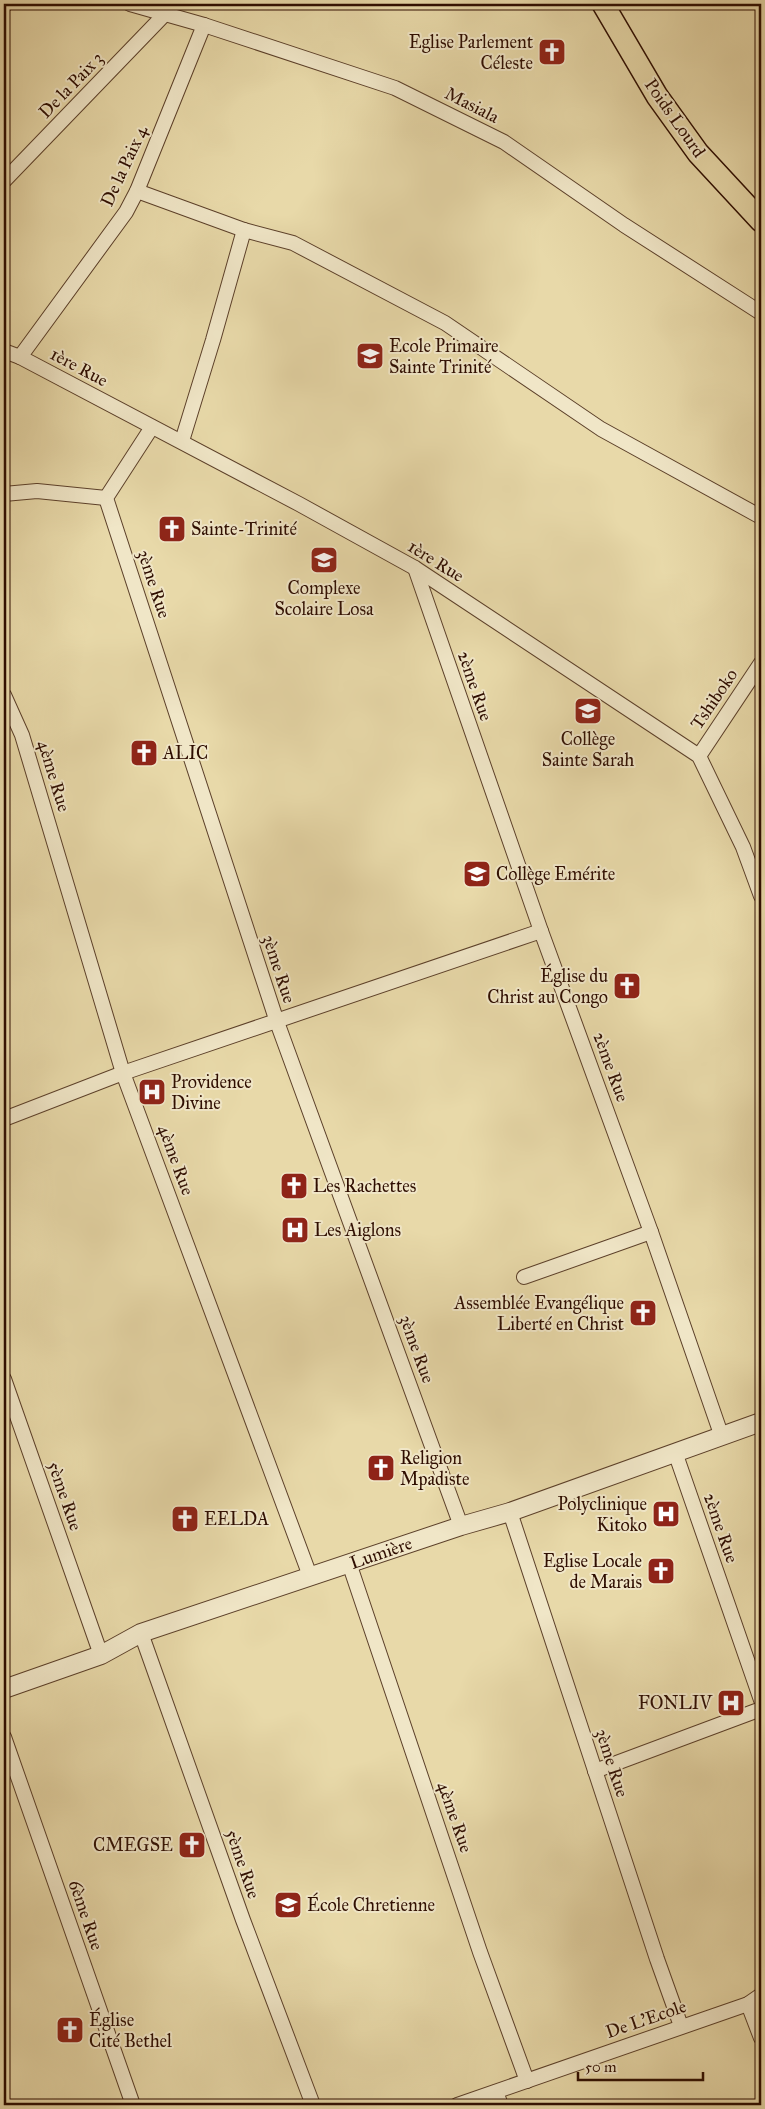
<svg xmlns="http://www.w3.org/2000/svg" width="765" height="2109" font-family="'IM FELL Great Primer',serif">
<rect width="100%" height="100%" fill="#e8d9a9"/>
<filter id="stains"><feTurbulence type="fractalNoise" baseFrequency=".004" numOctaves="4"/><feColorMatrix values="0 0 0 0 .2 0 0 0 0 .09 0 0 0 0 .02 0 0 0 .5 -.17"/></filter>
<radialGradient id="worn" r=".72"><stop offset=".6" stop-color="#630" stop-opacity="0"/><stop offset="1" stop-color="#630" stop-opacity=".3"/></radialGradient>
<g fill="none" stroke-linecap="round" stroke-linejoin="round">
<defs>
<g id="minor">
<polyline points="130,4 204,25 395,88 504,142 624,225 761,313"/>
<polyline points="4,5 6,4"/>
<polyline points="4,181 165,14"/>
<polyline points="137,191 244,230 293,243 445,323 601,429 761,517"/>
<polyline points="4,351 20,357 299,504 415,568 699,756 743,847 761,896"/>
<polyline points="20,357 126,212 137,191 204,25"/>
<polyline points="152,427 106,498 277,1022 461,1526"/>
<polyline points="182,441 213,340 244,230"/>
<polyline points="4,494 37,491 106,498"/>
<polyline points="415,568 541,931 651,1232 722,1437"/>
<polyline points="4,695 22,735 123,1073 310,1576"/>
<polyline points="699,756 761,663"/>
<polyline points="4,1119 123,1073 541,931"/>
<polyline points="524,1277 651,1232"/>
<polyline points="4,1379 101,1655"/>
<polyline points="675,1452 761,1700"/>
<polyline points="510,1512 657,1959 681,2026"/>
<polyline points="349,1563 480,1952 527,2081"/>
<polyline points="141,1633 243,1920 313,2105"/>
<polyline points="4,1737 133,2105"/>
<polyline points="595,1771 761,1709"/>
<polyline points="748,2004 761,2038"/>
<polyline points="496,2092 501,2105"/>
<polyline points="457,2105 748,2004 761,1995"/>
</g>
<polyline id="tertiary" points="4,1689 101,1655 141,1633 461,1526 510,1512 761,1422"/>
<polyline id="primary" points="603,4 657,96 698,153 761,221"/>
</defs>
<!-- minor casing -->
<use href="#minor" stroke="#5c402a" stroke-width="16"/>
<!-- tertiary casing -->
<use href="#tertiary" stroke="#5c402a" stroke-width="20"/>
<!-- primary casing -->
<use href="#primary" stroke="#2e0d00" stroke-width="24"/>
<!-- minor -->
<use href="#minor" stroke="#f0e6c7" stroke-width="14"/>
<!-- tertiary -->
<use href="#tertiary" stroke="#f0e6c7" stroke-width="18"/>
<!-- primary -->
<use href="#primary" stroke="#e8d9a9" stroke-width="21"/>
</g>
<!-- icons -->
<defs>
<symbol id="church-square" viewBox="-11 -11 22 22"><rect x="-9" y="-9" width="18" height="18" rx="4" fill="#8f2418" stroke="#f0e6c7"/><path d="M-1.2-6h2.4v3.5h3.3v2.4h-3.3V6h-2.4V-.1h-3.3v-2.4h3.3Z" fill="#fff"/></symbol>
<symbol id="school-square" viewBox="-11 -11 22 22"><rect x="-9" y="-9" width="18" height="18" rx="4" fill="#8f2418" stroke="#f0e6c7"/><path d="M0-5L7-2L0 1L-7-2ZM-4 1L0 2.5L4 1V4Q0 6-4 4Z" fill="#fff"/></symbol>
<symbol id="hospital-square" viewBox="-11 -11 22 22"><rect x="-9" y="-9" width="18" height="18" rx="4" fill="#8f2418" stroke="#f0e6c7"/><path d="M-5-5h3v3.5h4V-5h3V5h-3V1.5h-4V5h-3Z" fill="#fff"/></symbol>
</defs>
<g fill-rule="evenodd">
<use href="#church-square" x="536" y="36" width="32" height="32"/>
<use href="#school-square" x="354" y="340" width="32" height="32"/>
<use href="#church-square" x="156" y="513" width="32" height="32"/>
<use href="#school-square" x="308" y="544" width="32" height="32"/>
<use href="#school-square" x="572" y="695" width="32" height="32"/>
<use href="#church-square" x="128" y="737" width="32" height="32"/>
<use href="#school-square" x="461" y="858" width="32" height="32"/>
<use href="#church-square" x="611" y="970" width="32" height="32"/>
<use href="#hospital-square" x="136" y="1076" width="32" height="32"/>
<use href="#church-square" x="278" y="1170" width="32" height="32"/>
<use href="#hospital-square" x="279" y="1214" width="32" height="32"/>
<use href="#church-square" x="627" y="1297" width="32" height="32"/>
<use href="#church-square" x="365" y="1452" width="32" height="32"/>
<use href="#hospital-square" x="650" y="1498" width="32" height="32"/>
<use href="#church-square" x="169" y="1503" width="32" height="32"/>
<use href="#church-square" x="645" y="1555" width="32" height="32"/>
<use href="#hospital-square" x="715" y="1687" width="32" height="32"/>
<use href="#church-square" x="176" y="1829" width="32" height="32"/>
<use href="#school-square" x="272" y="1889" width="32" height="32"/>
<use href="#church-square" x="54" y="2014" width="32" height="32"/>
</g>
<g text-anchor="middle" stroke-width="4" stroke-linejoin="round" paint-order="stroke">
<!-- poi labels -->
<g font-size="18" fill="#2e0d00" stroke="#f0e6c7" text-anchor="start">
<text x="533" y="48" text-anchor="end">Eglise Parlement<tspan x="533" dy="21">Céleste</tspan></text>
<text x="389" y="352">Ecole Primaire<tspan x="389" dy="21">Sainte Trinité</tspan></text>
<text x="191" y="535">Sainte-Trinité</text>
<text x="324" y="594" text-anchor="middle">Complexe<tspan x="324" dy="21">Scolaire Losa</tspan></text>
<text x="588" y="745" text-anchor="middle">Collège<tspan x="588" dy="21">Sainte Sarah</tspan></text>
<text x="163" y="759">ALIC</text>
<text x="496" y="880">Collège Emérite</text>
<text x="608" y="982" text-anchor="end">Église du<tspan x="608" dy="21">Christ au Congo</tspan></text>
<text x="171" y="1088">Providence<tspan x="171" dy="21">Divine</tspan></text>
<text x="313" y="1192">Les Rachettes</text>
<text x="314" y="1236">Les Aiglons</text>
<text x="624" y="1309" text-anchor="end">Assemblée Evangélique<tspan x="624" dy="21">Liberté en Christ</tspan></text>
<text x="400" y="1464">Religion<tspan x="400" dy="21">Mpadiste</tspan></text>
<text x="647" y="1510" text-anchor="end">Polyclinique<tspan x="647" dy="21">Kitoko</tspan></text>
<text x="204" y="1525">EELDA</text>
<text x="642" y="1567" text-anchor="end">Eglise Locale<tspan x="642" dy="21">de Marais</tspan></text>
<text x="712" y="1709" text-anchor="end">FONLIV</text>
<text x="173" y="1851" text-anchor="end">CMEGSE</text>
<text x="307" y="1911">École Chretienne</text>
<text x="89" y="2026">Église<tspan x="89" dy="21">Cité Bethel</tspan></text>
</g>
<!-- street labels -->
<g font-size="18" fill="#2e0d00" stroke="#f0e6c7">
<text transform="translate(71 85) rotate(-46)" y="6">De la Paix 3</text>
<text transform="translate(472 105) rotate(27)" y="6">Masiala</text>
<text transform="translate(675 118) rotate(55)" y="6">Poids Lourd</text>
<text transform="translate(124 166) rotate(-65)" y="6">De la Paix 4</text>
<text transform="translate(79 367) rotate(28)" y="6">1ère Rue</text>
<text transform="translate(436 561) rotate(32)" y="6">1ère Rue</text>
<text transform="translate(154 584) rotate(72)" y="6">3ème Rue</text>
<text transform="translate(475 686) rotate(71)" y="6">2ème Rue</text>
<text transform="translate(714 699) rotate(-56)" y="6">Tshiboko</text>
<text transform="translate(54 776) rotate(73)" y="6">4ème Rue</text>
<text transform="translate(279 969) rotate(72)" y="6">3ème Rue</text>
<text transform="translate(611 1067) rotate(70)" y="6">2ème Rue</text>
<text transform="translate(176 1160) rotate(70)" y="6">4ème Rue</text>
<text transform="translate(417 1349) rotate(70)" y="6">3ème Rue</text>
<text transform="translate(65 1496) rotate(71)" y="6">5ème Rue</text>
<text transform="translate(721 1528) rotate(71)" y="6">2ème Rue</text>
<text transform="translate(381 1553) rotate(-19)" y="6">Lumière</text>
<text transform="translate(612 1763) rotate(72)" y="6">3ème Rue</text>
<text transform="translate(455 1817) rotate(71)" y="6">4ème Rue</text>
<text transform="translate(243 1864) rotate(71)" y="6">5ème Rue</text>
<text transform="translate(86 1915) rotate(71)" y="6">6ème Rue</text>
<text transform="translate(646 2019) rotate(-19)" y="6">De L'Ecole</text>
</g>
</g>
<!-- margin -->
<rect width="765" height="2109" fill="none" stroke="#e8d9a9" stroke-width="20"/>
<rect x="5" y="5" width="755" height="2099" fill="none" stroke="#2e0d00" stroke-width="2.5"/>
<rect x="10" y="10" width="745" height="2089" fill="none" stroke="#2e0d00"/>
<!-- scale -->
<path d="M578 2072v8h125v-8" fill="none" stroke="#2e0d00" stroke-width="2.5"/>
<text x="585" y="2072" font-size="15" fill="#2e0d00" stroke="#f0e6c7" stroke-width="4" paint-order="stroke">50 m</text>
<rect width="100%" height="100%" filter="url(#stains)"/>
<rect width="100%" height="100%" fill="url(#worn)"/>
</svg>
